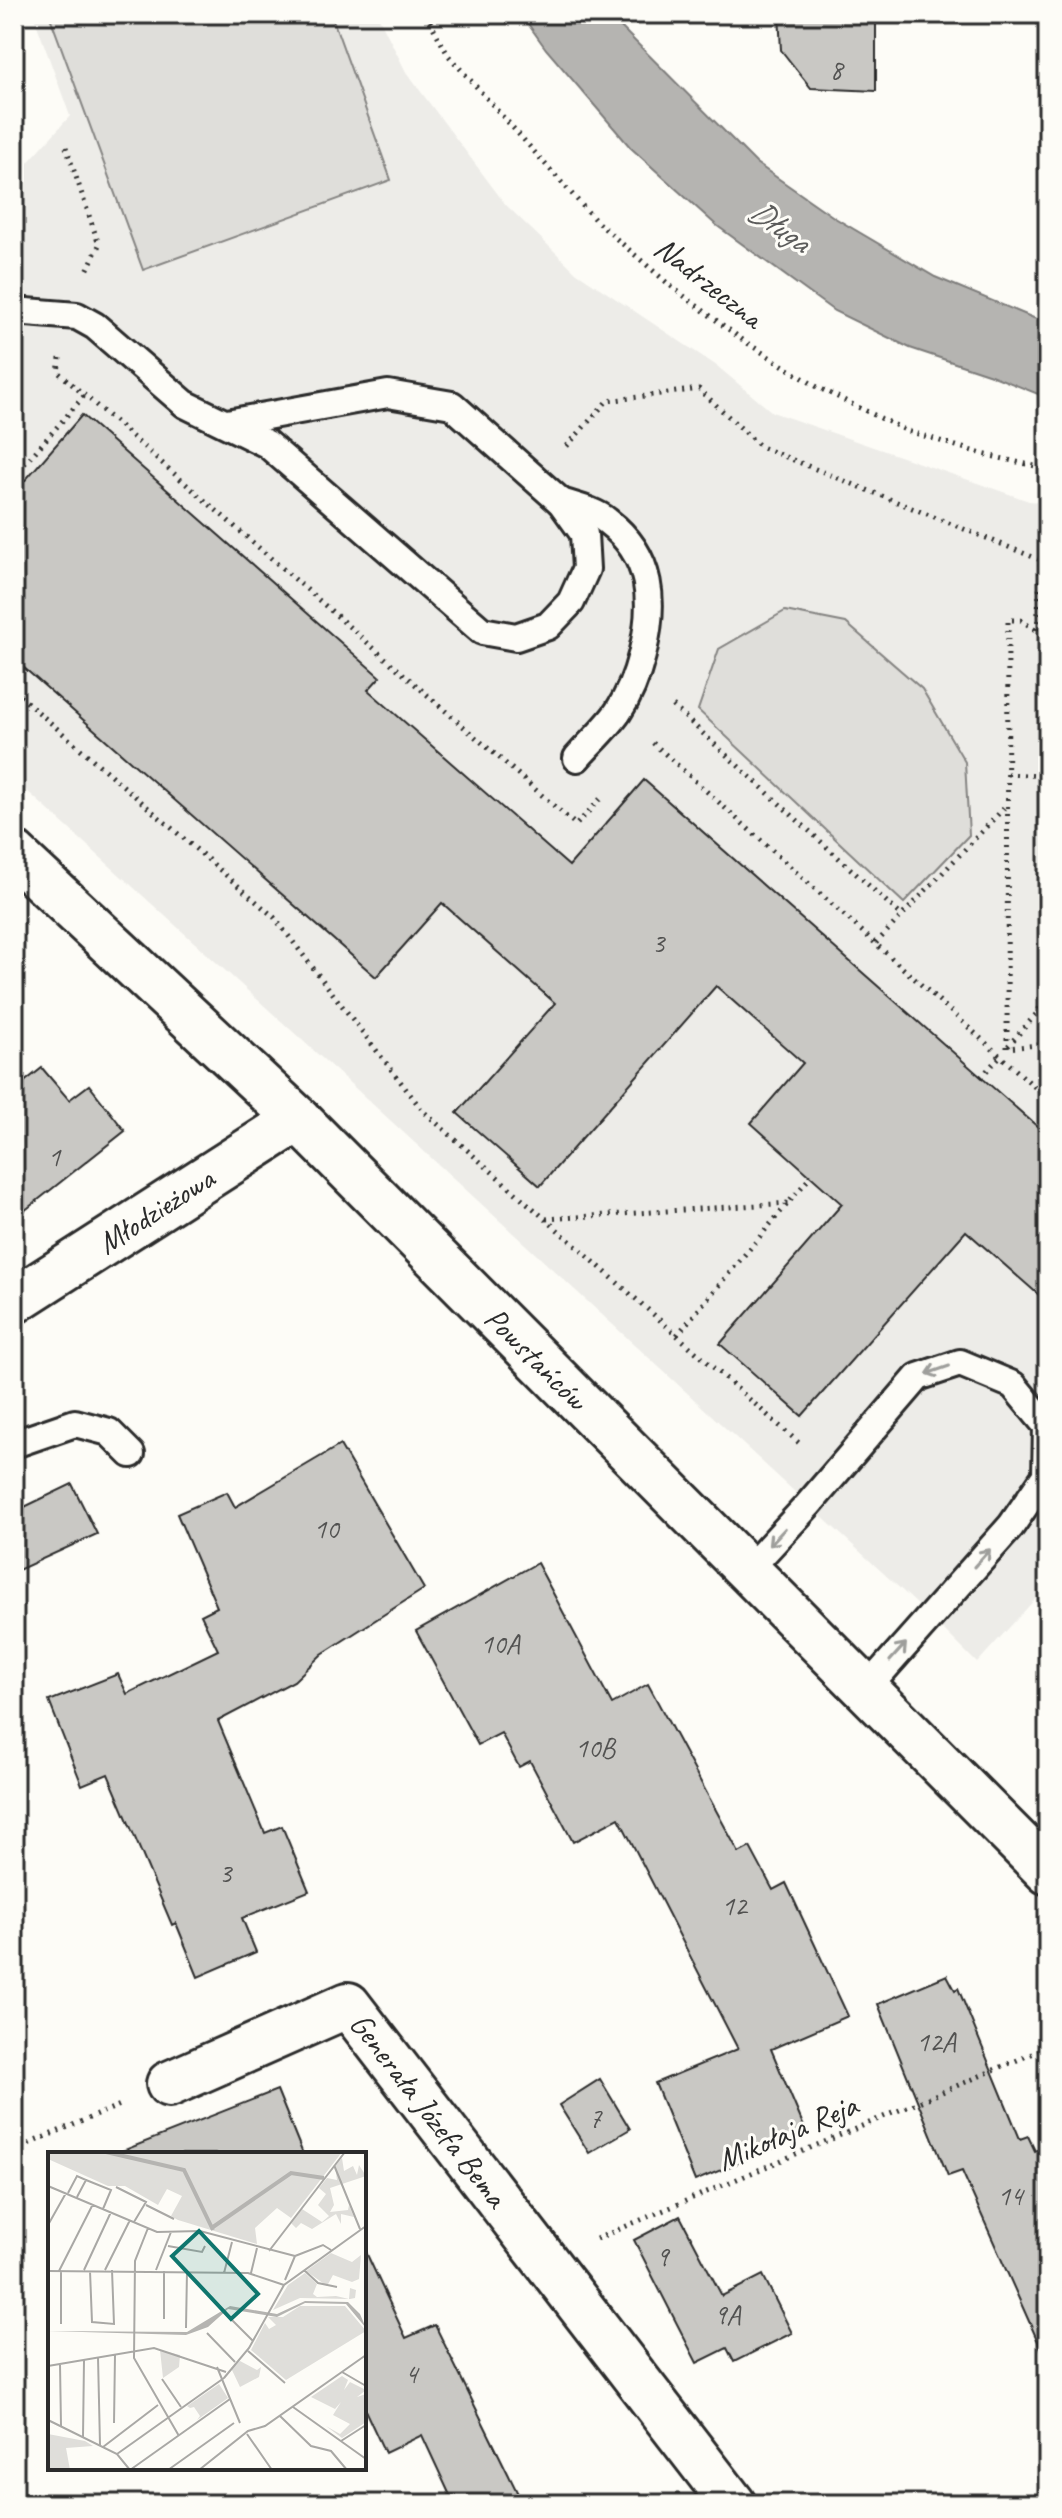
<svg xmlns="http://www.w3.org/2000/svg" width="1062" height="2518" font-family="Caveat,sans-serif">
<rect width="100%" height="100%" fill="#fdfcf7"/>
<filter id="ink" filterUnits="userSpaceOnUse"><feTurbulence type="fractalNoise" baseFrequency=".0125" numOctaves="2"/><feDisplacementMap in="SourceGraphic" scale="16" xChannelSelector="R" yChannelSelector="G"/><feConvolveMatrix kernelMatrix="1 2 1 2 8 2 1 2 1" color-interpolation-filters="sRGB"/></filter>
<g filter="url(#ink)">
<!-- built -->
<polygon fill="#edece8" points="33,14 377,14 406,72 506,205 577,273 717,366 772,412 1029,501 1048,503 1048,1585 977,1663 930,1616 355,1088 14,779 14,178 70,116"/>
<!-- green -->
<g fill="#dfdeda" stroke="#858482" stroke-width="2">
<polygon points="49,14 331,14 391,180 143,270"/>
<polygon points="785,611 846,623 922,689 965,762 969,835 904,903 698,710 719,649"/>
</g>
<!-- water -->
<polygon fill="#b5b4b1" stroke="#7e7d7b" stroke-width="2" points="521,14 608,14 756,163 835,218 935,277 1048,324 1048,398 991,375 910,348 834,311 716,225 631,148 546,49"/>
<!-- building -->
<g fill="#c9c8c4" stroke="#2b2b2b" stroke-width="2">
<polygon points="779,14 876,14 876,91 811,88 781,50"/>
<polygon points="82,415 380,677 368,690 569,866 644,780 1048,1136 1048,1303 966,1231 802,1416 720,1344 842,1204 751,1123 803,1063 716,986 540,1186 457,1113 555,1003 442,903 376,977 14,659 14,493"/>
<polygon points="42,1068 69,1100 89,1085 125,1131 14,1219 14,1090"/>
<polygon points="340,1445 424,1589 322,1654 294,1681 218,1721 265,1833 282,1826 309,1891 242,1918 256,1952 198,1977 176,1923 172,1925 108,1774 82,1785 49,1701 118,1674 127,1694 218,1650 201,1615 217,1607 177,1514 227,1492 235,1507"/>
<polygon points="72,1484 97,1534 14,1572 14,1512"/>
<polygon points="537,1563 612,1704 648,1684 739,1853 750,1847 773,1890 786,1883 848,2016 771,2049 807,2134 695,2181 655,2083 738,2049 619,1818 573,1842 530,1761 519,1767 501,1733 478,1745 416,1631"/>
<polygon points="947,1975 955,1990 958,1988 1020,2139 1028,2136 1035,2151 1048,2145 1048,2364 962,2171 948,2176 878,2004"/>
<polygon points="600,2079 630,2129 589,2153 559,2105"/>
<polygon points="277,2090 303,2154 123,2154 122,2151"/>
<polygon points="680,2216 722,2296 763,2275 792,2333 734,2362 727,2348 697,2363 634,2240"/>
<polygon points="364,2248 406,2338 435,2325 523,2504 454,2504 422,2435 385,2453 364,2408"/>
</g>
<g fill="none" stroke-linecap="round" stroke-linejoin="round">
<defs>
<g id="service">
<polyline points="14,311 77,316 95,326 185,404 267,444 482,631 516,637 548,626 571,602 586,569 584,534 561,502 452,405 388,394 227,423"/>
<path d="M561 502C576 507 595 511 607 521 653 556 655 603 642 655 637 675 630 694 618 712 607 728 590 743 577 758"/>
<polyline points="14,1444 75,1423 109,1432 131,1454"/>
<polyline points="747,1571 808,1505 918,1377 960,1363 1013,1385 1047,1426 1046,1475 1011,1526 866,1689"/>
</g>
<g id="minor">
<path id="s1" d="M14 854 298 1119 1048 1872"/>
<path id="s2" d="M14 1301 298 1119"/>
<path id="s3" d="M169 2084 348 2005 733 2504"/>
</g>
</defs>
<!-- service casing -->
<use href="#service" stroke="#2b2b2b" stroke-width="32"/>
<!-- minor casing -->
<use href="#minor" stroke="#2b2b2b" stroke-width="50"/>
<!-- path -->
<g stroke="#2b2b2b" stroke-width="5" stroke-dasharray="2 6" stroke-linecap="butt">
<polyline points="426,14 448,55 596,221 672,287 744,341 819,388 905,430 982,454 1048,469"/>
<polyline points="66,147 99,245 86,273"/>
<polyline points="60,358 58,372 576,825 600,799"/>
<polyline points="567,446 607,401 699,389 761,447 1048,563"/>
<polyline points="14,476 84,396"/>
<polyline points="1037,630 1041,560"/>
<polyline points="1048,639 1021,620 1008,620 1007,1048 1048,1044"/>
<polyline points="14,691 274,917 423,1111 799,1443"/>
<polyline points="673,706 902,916"/>
<polyline points="653,743 1048,1099"/>
<polyline points="1007,774 1048,776"/>
<polyline points="876,943 1006,806"/>
<polyline points="1008,1046 1038,1012 1048,985"/>
<polyline points="981,1077 1002,1054"/>
<polyline points="546,1219 789,1203"/>
<polyline points="677,1335 811,1176"/>
<polyline points="14,2150 120,2105"/>
<polyline points="596,2239 1048,2047"/>
</g>
<!-- service -->
<use href="#service" stroke="#fdfcf7" stroke-width="26"/>
<!-- minor -->
<use href="#minor" stroke="#fdfcf7" stroke-width="44"/>
</g>
<!-- one-way arrows -->
<defs><path id="oneway-shaft" d="M-6 0H5M1.5-3L5.5 0L1.5 3" fill="none" stroke-width="1.6" stroke-linecap="round" stroke-linejoin="round" transform="scale(2)"/></defs>
<g stroke="#9e9e9b">
<use href="#oneway-shaft" transform="translate(938 1370) rotate(161)"/>
<use href="#oneway-shaft" transform="translate(777 1537) rotate(133)"/>
<use href="#oneway-shaft" transform="translate(982 1558) rotate(-48)"/>
<use href="#oneway-shaft" transform="translate(898 1652) rotate(-48)"/>
</g>
</g>
<g text-anchor="middle" stroke-width="6" stroke-linejoin="round" paint-order="stroke">
<!-- number labels -->
<g font-size="28" fill="#525251">
<text x="836" y="79">8</text>
<text x="658" y="952">3</text>
<text x="54" y="1166">1</text>
<text x="326" y="1538">10</text>
<text x="500" y="1653">10A</text>
<text x="595" y="1757">10B</text>
<text x="225" y="1882">3</text>
<text x="734" y="1915">12</text>
<text x="936" y="2051">12A</text>
<text x="595" y="2127">7</text>
<text x="1010" y="2205">14</text>
<text x="662" y="2266">9</text>
<text x="727" y="2324">9A</text>
<text x="411" y="2383">4</text>
</g>
<!-- street labels -->
<g font-size="32" fill="#2b2b2b" stroke="#fdfcf7">
<text transform="translate(709 282) rotate(38)" y="11">Nadrzeczna</text>
<text dy="11" stroke="none"><textPath href="#s2" startOffset="168">Młodzieżowa</textPath></text>
<text dy="11" stroke="none"><textPath href="#s1" startOffset="726">Powstańców</textPath></text>
<text dy="11" stroke="none"><textPath href="#s3" startOffset="328">Generała Józefa Bema</textPath></text>
<text transform="translate(787 2132) rotate(-23)" y="11">Mikołaja Reja</text>
</g>
<!-- water labels -->
<g font-size="34" font-style="italic" fill="#5b5b5a" stroke="#fdfcf7">
<text transform="translate(780 225) rotate(35)" y="12">Długa</text>
</g>
</g>
<!-- overview -->
<g transform="translate(48 2152)">
<rect width="318" height="318" fill="#fdfcf7"/>
<path d="M3 0H294L243 66 229 56 207 76 209 92 130 68 123 64 134 44 119 37 110 53 77 34H60L0 7ZM294 6 296 19 305 14 309 23 311 13 318 24 282 36 286 53 282 60 300 58 301 53 306 65 293 62V72L288 62 264 77 253 71 248 76 243 71 254 57 274 70 281 64 270 53 278 42 271 36 279 26 289 28 287 14ZM283 101 304 110 313 103 311 127 304 130 285 123 279 134 258 119ZM257 121 269 132 265 142 269 145 288 144 301 147 302 136 308 138 307 146 302 147 252 146 225 158 240 133ZM252 154H297L318 179 238 228 203 198 217 171 221 177 228 173 220 165H235ZM112 198 132 203 131 215 115 226ZM192 209 209 218 213 215 211 225 192 235 183 216ZM294 224 300 228 296 238 302 230 318 238 309 245 318 242V270L294 286 278 274 292 282 302 272 285 263 293 250 287 257 263 245ZM171 232 180 246 149 268 152 264 146 255 142 256 139 254ZM0 282 37 289 45 294 18 296 22 318H0Z" fill="#dfdeda"/>
<path d="M257 149 300 150 312 162 318 176 298 152 257 151 229 165 180 157 160 175 138 183 0 179 139 180 182 154 229 162Z" fill="#b5b4b1"/>
<path fill="none" stroke="#b5b4b1" stroke-width="4" d="M58 0 136 18 165 78M165 75 243 21 276 26"/>
<path fill="none" stroke="#a9a8a5" stroke-width="2" d="M286 13 312 77M38 28 63 38 55 57M0 34 109 80 152 79 247 104M68 35 98 50 86 70M20 41 29 24 38 28 29 45M98 53 126 67M0 73 18 41M100 76 87 109 86 206 131 284M120 94 154 100 157 94M221 99 297 0M247 104 275 93 283 98M36 118 63 60M57 118 82 68M108 118 123 80M256 118 270 131 289 135M0 119 200 121 236 133M11 119 45 52M42 119 44 170 66 172 64 118M176 121 184 90M203 121 209 96M237 128 247 104M177 161 205 189M116 167V119M13 172V119M138 176 139 119M159 181 187 210M200 199 237 231M50 205 52 293M12 212 13 274M0 214 106 196 178 220M169 215 192 271M294 220 318 234M176 226 201 196 236 133 318 74M114 227 133 255M245 255 318 307M232 264 263 294 283 299 299 318M0 268 69 302 82 318M66 271 67 202M199 282 224 318M35 285 36 208M293 289 318 273M55 295 110 253M69 302 176 226M82 318 182 247M120 318 186 271M151 318 200 279 217 274 318 203"/>
<path fill="#0f766e" fill-opacity="0.15" stroke="#0f766e" stroke-width="4" d="M151 79 210 142 183 167 124 104Z"/>
<rect width="318" height="318" fill="none" stroke="#2b2b2b" stroke-width="4"/>
</g>
<!-- margin -->
<rect width="1062" height="2518" fill="none" stroke="#fdfcf7" stroke-width="48"/>
<rect x="24" y="24" width="1014" height="2470" fill="none" stroke="#2b2b2b" stroke-width="3" filter="url(#ink)"/>
</svg>
